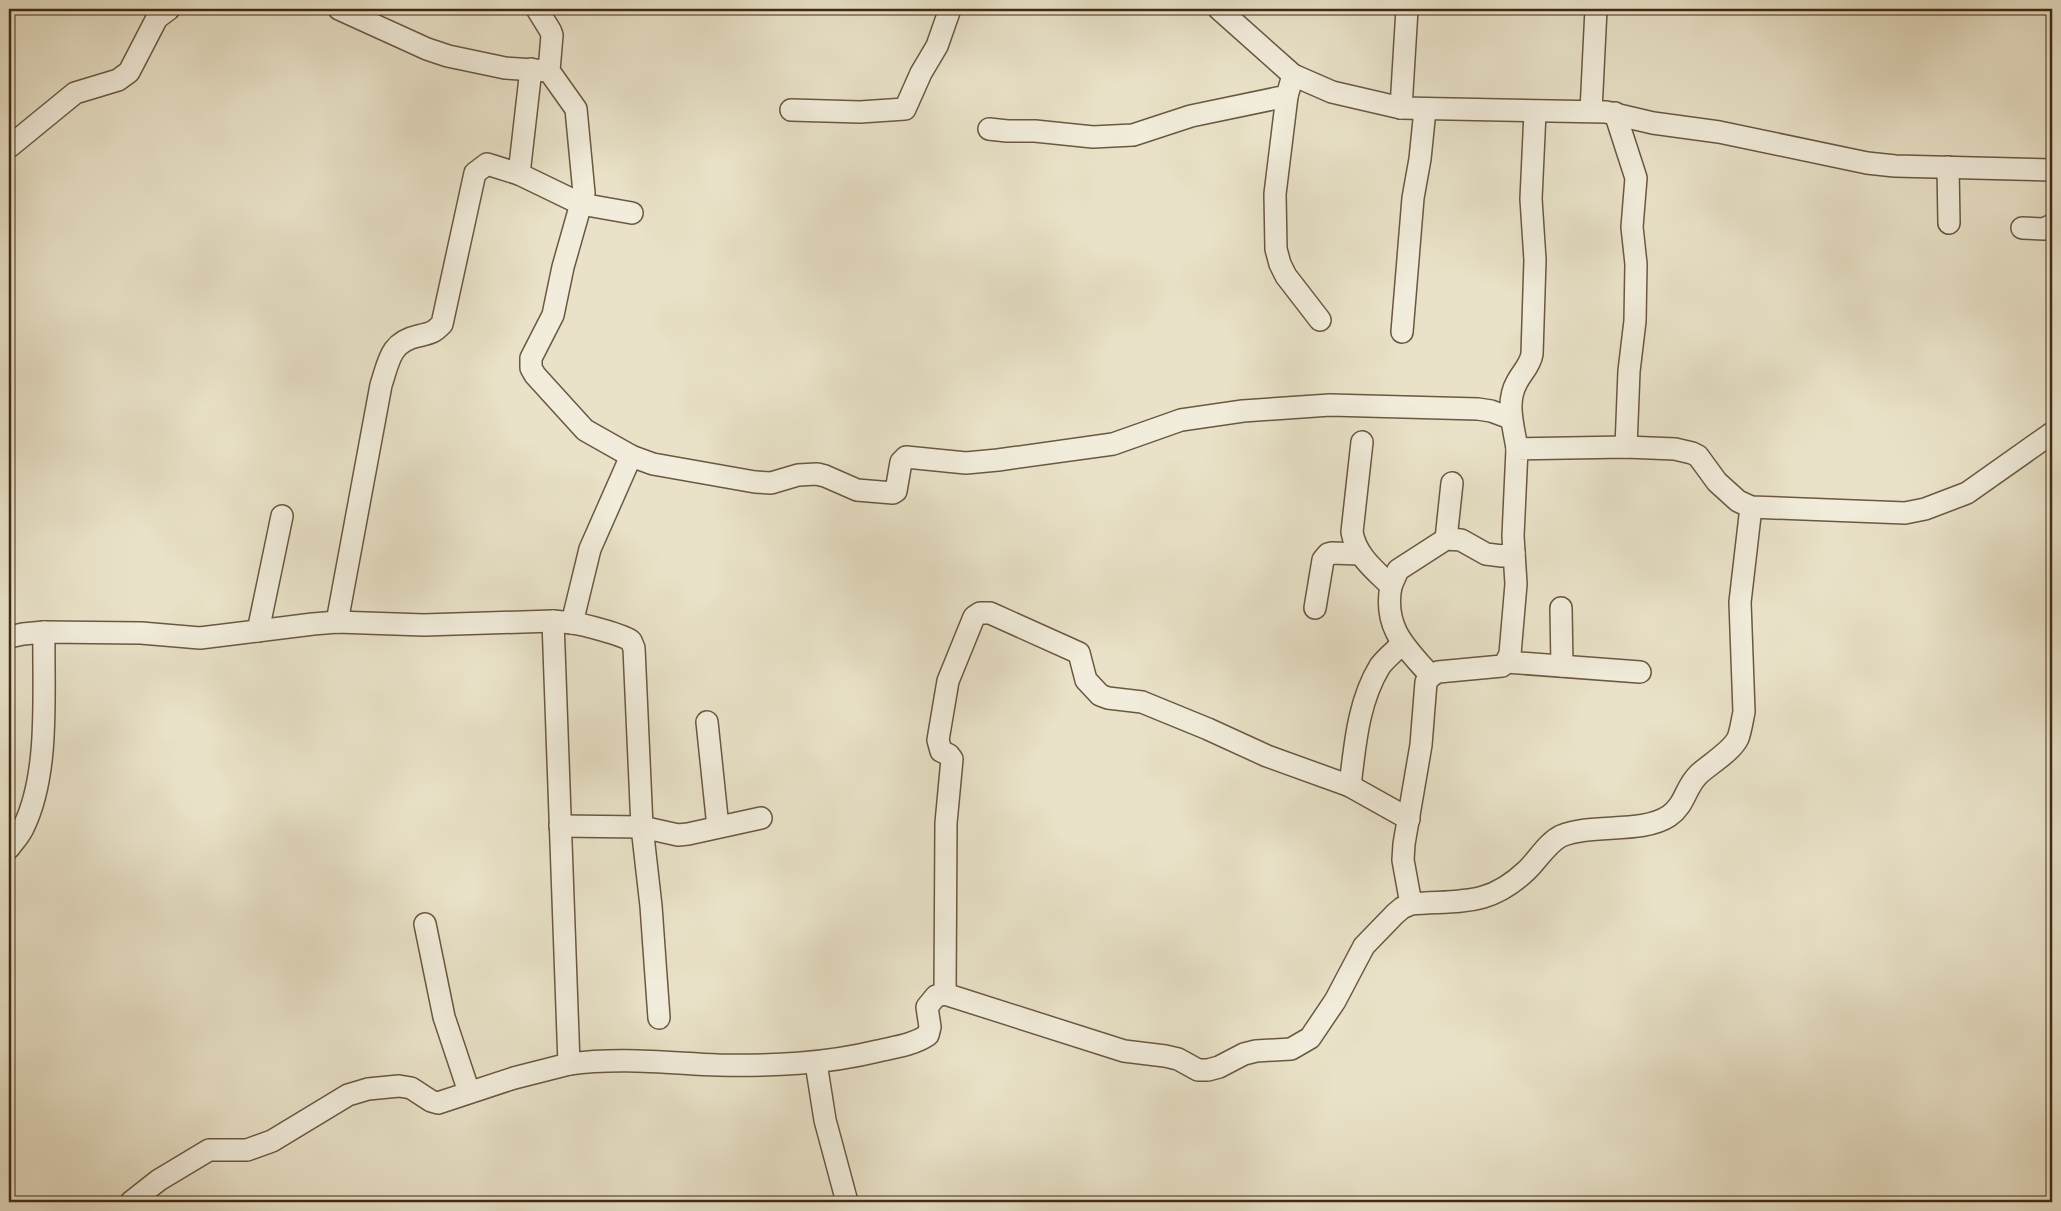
<svg xmlns="http://www.w3.org/2000/svg" width="2061" height="1211" font-family="'Old Standard TT',serif">
<rect width="100%" height="100%" fill="#e9e2c8"/>
<filter id="stains"><feTurbulence type="fractalNoise" baseFrequency=".004" numOctaves="4"/><feColorMatrix values="0 0 0 0 .2 0 0 0 0 .09 0 0 0 0 .02 0 0 0 .5 -.17"/></filter>
<radialGradient id="worn" r=".72"><stop offset=".6" stop-color="#630" stop-opacity="0"/><stop offset="1" stop-color="#630" stop-opacity=".3"/></radialGradient>
<g fill="none" stroke-linecap="round" stroke-linejoin="round">
<defs>
<g id="minor">
<polyline points="339,9 427,49 448,56 505,68 549,71"/>
<polyline points="537,9 550,30 552,35 549,71 576,109 584,193 563,267 553,315 531,358 531,368 535,375 585,430 631,456"/>
<polyline points="1219,9 1293,75 1332,92 1401,108 1606,112 1653,123 1719,132 1867,163 1895,166 2052,170"/>
<polyline points="1287,96 1275,194 1276,249 1280,264 1286,276 1320,320"/>
<polyline points="1401,108 1407,9"/>
<polyline points="791,110 860,112 905,109 921,73 937,46 950,9"/>
<polyline points="1591,111 1596,9"/>
<polyline points="1615,113 1636,178 1632,227 1636,264 1635,321 1629,371 1626,447"/>
<polyline points="989,129 1007,131 1035,131 1093,137 1133,135 1191,116 1287,96 1293,75"/>
<polyline points="9,147 75,93 118,80 129,72 157,18 169,9"/>
<polyline points="1948,167 1949,223"/>
<polyline points="519,174 531,69"/>
<polyline points="2022,228 2044,229 2052,225"/>
<polyline points="1402,332 1413,198 1420,159 1425,110"/>
<path d="M1362 442 1352 532C1356 556 1375 570 1391 586 1383 628 1406 648 1431 676"/>
<path d="M1517 449C1514 427 1505 403 1517 382 1522 372 1530 366 1532 354L1535 260 1531 199 1535 112"/>
<polyline points="1446,539 1452,483"/>
<polyline points="1391,586 1398,570 1446,539 1461,540 1486,554 1502,556 1514,553"/>
<polyline points="1315,608 1323,560 1328,554 1332,553 1360,554"/>
<polyline points="1561,608 1562,666"/>
<path d="M553 621 569 1064C619 1057 669 1063 718 1065 772 1066 825 1064 878 1051 895 1047 913 1045 928 1035L930 1027 927 1007 936 996 945 994 1124 1051 1165 1056 1178 1059 1198 1070H1208L1219 1067 1244 1054 1256 1051 1291 1049 1310 1038 1335 1001 1364 946 1395 914 1402 908 1411 904C1460 900 1488 907 1526 871 1538 860 1547 843 1561 836 1592 823 1642 834 1669 816 1686 804 1685 787 1699 774 1710 764 1732 751 1738 738 1741 730 1742 721 1744 712L1740 602 1751 507"/>
<path d="M337 622 381 385C389 361 390 342 418 336 431 333 433 333 442 324L475 173 487 164 519 174 581 204 632 213"/>
<path d="M572 623C582 624 624 635 631 641 632 643 633 646 634 648L642 827 651 906 659 1018"/>
<polyline points="258,631 282,516"/>
<polyline points="9,637 23,634 44,632 141,633 200,638 313,624 337,622 424,625 553,621 572,623 590,549 631,456 653,464 755,482 771,483 798,475 817,474 825,476 857,490 893,493 896,491 901,462 906,457 966,463 998,460 1113,444 1181,420 1243,411 1330,405 1478,409 1491,411 1510,418"/>
<polyline points="1506,662 1640,672"/>
<polyline points="707,722 718,827"/>
<path d="M1350 786C1355 745 1358 702 1380 666 1386 658 1395 651 1402 644"/>
<polyline points="560,826 642,827 678,835 688,834 761,818"/>
<path d="M9 848C14 841 21 834 24 826 50 772 43 691 44 632"/>
<polyline points="1411,904 1403,860 1404,844 1421,745 1426,682 1431,676 1438,672 1502,666 1506,662 1510,654 1516,584 1513,536 1517,449 1626,447 1675,449 1692,453 1698,456 1717,482 1738,501 1751,507 1905,513 1925,509 1967,493 2052,433"/>
<polyline points="425,924 444,1017 469,1092"/>
<polyline points="945,994 946,823 952,759 949,755 941,751 938,740 948,681 974,617 980,613 990,613 1079,653 1086,680 1100,695 1108,698 1142,702 1208,729 1267,756 1350,786 1409,819"/>
<polyline points="816,1063 825,1120 847,1202"/>
<polyline points="131,1202 159,1180 209,1150 247,1150 272,1141 348,1095 368,1089 399,1086 411,1088 431,1101 438,1103 514,1078 569,1064"/>
</g>
</defs>
<!-- minor casing -->
<use href="#minor" stroke="#6a5840" stroke-width="24"/>
<!-- minor -->
<use href="#minor" stroke="#f1ecdb" stroke-width="21"/>
</g>
<!-- margin -->
<rect width="2061" height="1211" fill="none" stroke="#e9e2c8" stroke-width="30"/>
<rect x="10" y="10" width="2041" height="1191" fill="none" stroke="#402a13" stroke-width="2.5"/>
<rect x="15" y="15" width="2031" height="1181" fill="none" stroke="#402a13"/>
<rect width="100%" height="100%" filter="url(#stains)"/>
<rect width="100%" height="100%" fill="url(#worn)"/>
</svg>
